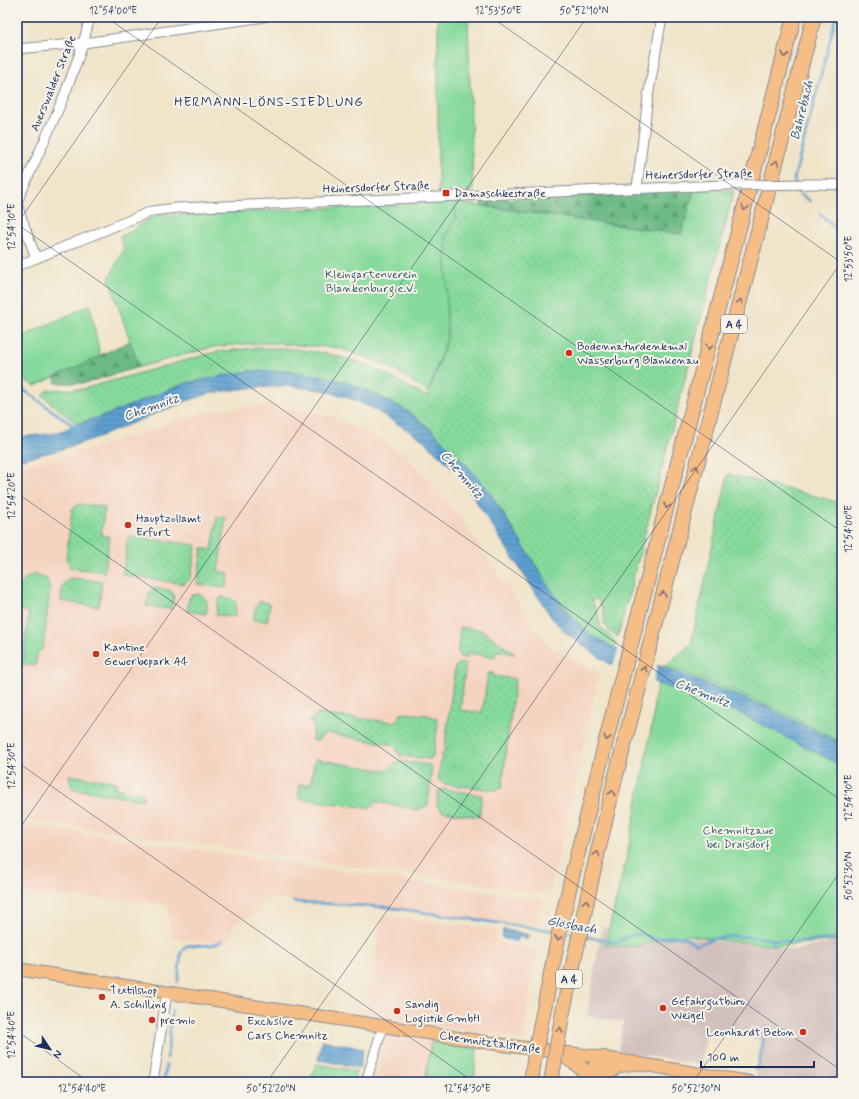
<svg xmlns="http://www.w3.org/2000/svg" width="859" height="1099" font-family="Mynerve,sans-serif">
<defs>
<pattern id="grass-dots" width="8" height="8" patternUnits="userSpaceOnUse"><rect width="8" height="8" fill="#86da9c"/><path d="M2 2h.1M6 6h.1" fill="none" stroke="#73bb89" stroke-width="1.8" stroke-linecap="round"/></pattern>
<pattern id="forest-firs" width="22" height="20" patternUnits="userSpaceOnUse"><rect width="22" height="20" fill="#6cba84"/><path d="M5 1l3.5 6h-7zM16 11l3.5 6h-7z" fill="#58986f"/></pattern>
<pattern id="water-rules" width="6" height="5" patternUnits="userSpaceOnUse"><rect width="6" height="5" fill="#5da0d2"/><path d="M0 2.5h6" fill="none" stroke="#4c83ae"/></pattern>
</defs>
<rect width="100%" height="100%" fill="#f7f3e8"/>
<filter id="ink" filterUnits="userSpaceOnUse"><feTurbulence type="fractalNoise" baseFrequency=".025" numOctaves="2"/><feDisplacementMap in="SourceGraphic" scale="8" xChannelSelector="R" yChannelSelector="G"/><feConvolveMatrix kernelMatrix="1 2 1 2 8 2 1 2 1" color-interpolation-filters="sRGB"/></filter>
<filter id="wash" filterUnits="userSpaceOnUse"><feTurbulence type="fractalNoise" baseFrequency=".012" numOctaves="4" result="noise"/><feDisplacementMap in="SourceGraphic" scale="16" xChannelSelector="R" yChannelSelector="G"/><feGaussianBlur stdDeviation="0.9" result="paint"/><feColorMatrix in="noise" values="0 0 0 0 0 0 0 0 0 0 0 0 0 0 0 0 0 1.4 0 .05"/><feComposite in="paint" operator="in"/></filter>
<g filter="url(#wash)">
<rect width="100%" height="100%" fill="#f0e4c9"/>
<!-- built -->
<g fill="#f5d3c1">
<polygon points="274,405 334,417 381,440 402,452 447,499 547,645 599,673 550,894 17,818 17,466 87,450 206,411"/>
<polygon points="17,823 541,900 537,925 263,898 257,916 249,916 234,923 228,944 171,938 168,904 28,893 17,890"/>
<polygon points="382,915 499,930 497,942 536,951 523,1040 434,1026 425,1082 375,1082 387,1020 365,1017"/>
<polygon points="235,1073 265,1082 231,1082"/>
</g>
<!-- industrial -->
<polygon fill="#d1c0bc" points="602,927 796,950 842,940 842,1082 783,1082 756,1078 760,1040 707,1030 701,1065 618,1051 623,1022 587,1016"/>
<!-- grass -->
<g fill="url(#grass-dots)" stroke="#50847d">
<polygon points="694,189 734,191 618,637 609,631 604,623 603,609 596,598 592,601 598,613 600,626 617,643 614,648 591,635 569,614 552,591 488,490 466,464 430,428 404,409 376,395 344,381 186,383 104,416 76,424 42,395 47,390 83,389 97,385 215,352 252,348 283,348 325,353 368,365 428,397 447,338 446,235 455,219 455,202 681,234"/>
<polygon points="728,474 842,503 842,744 664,667 691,644"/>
<polygon points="79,504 105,507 101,535 110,537 104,572 71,568 66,559 72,509"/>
<polygon points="217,516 226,518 218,571 229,573 227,586 224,588 197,584 202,548 212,550"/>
<polygon points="128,536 196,545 191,578 185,584 123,575"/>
<path d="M34 574 47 579 50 589 43 648 37 653 36 666 22 664 29 612 17 610C17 595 18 580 34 574Z"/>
<path d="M70 578 102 581 99 607 61 601C62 592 61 583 70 578Z"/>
<path d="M153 588 170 590C176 596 173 601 171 609L146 606 149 594Z"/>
<path d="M199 594C209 599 208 603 206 614L187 611 189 598 192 595Z"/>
<path d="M221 597C238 599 237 602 235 617L216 615 218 600Z"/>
<polygon points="260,601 267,603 270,605 267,621 253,620 255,608"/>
<polygon points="460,627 482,630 515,654 496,651 495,657 468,653 467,658 459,657 458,650"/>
<polygon points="459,663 466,664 460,710 482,713 488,673 493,673 493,676 515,679 502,788 496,790 443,784 438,779 442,753 444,753 455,667 458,665"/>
<polygon points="401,713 428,715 436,718 438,723 433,757 430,759 400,756 394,745 326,733 317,741 312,740 314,723 308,722 317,714 392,722 398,719"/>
<polygon points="315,759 387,771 397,761 430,765 432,767 428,805 418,810 376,802 370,808 300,799 298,796 300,784 310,785"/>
<polygon points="69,775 116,782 116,789 143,793 143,800 74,789 71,786"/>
<polygon points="441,789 482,795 479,817 442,811 437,805 438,793"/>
</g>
<!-- forest -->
<g fill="url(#forest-firs)" stroke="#447471">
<polygon points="694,189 681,234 482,206 482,200"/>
<polygon points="130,341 139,367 85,383 56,383 55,377"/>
</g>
<!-- green -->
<g fill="#86da9c" stroke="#50847d">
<polygon points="438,17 468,17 473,191 438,193"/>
<polygon points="455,202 455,219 446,235 447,338 428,392 389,366 340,348 283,344 278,341 277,343 244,344 213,347 139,367 109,279 124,249 120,236 129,233 153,216"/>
<polygon points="90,305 100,356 35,386 17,375 17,339"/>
<path d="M663 665C725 685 785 711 842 743V940L775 946 721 940 688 935 661 939 636 947 605 945 627 856 653 720 654 700Z"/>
<polygon points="431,1041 477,1049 474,1082 425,1082"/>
<polygon points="316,1064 356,1071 353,1082 310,1082"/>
</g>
<!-- water -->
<g fill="url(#water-rules)" stroke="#3c6898">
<polygon points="249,371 286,371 318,375 344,381 376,395 404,409 430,429 466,464 488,490 552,591 569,614 591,635 614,648 766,707 842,744 842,766 737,712 656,683 608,663 567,634 552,618 457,472 422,439 372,408 347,397 326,391 291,386 248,388 211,393 184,402 96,438 56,451 17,460 17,437 57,433 76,424 104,416 186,383"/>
<polygon points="503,929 529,935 527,939 519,937 516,942 502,938"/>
<polygon points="322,1040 363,1049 360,1068 318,1060"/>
</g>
<!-- pier -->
<polygon fill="#f0e4c9" points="619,647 658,663 653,683 613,667"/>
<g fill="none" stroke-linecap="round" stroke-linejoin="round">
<!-- stream -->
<g stroke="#5da0d2" stroke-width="2.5">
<polyline points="810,201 797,192 794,179 836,17"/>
<polyline points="820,214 836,228 841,246 842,259"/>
<polyline points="17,385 75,427"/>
<polyline points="293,902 387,907 555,931"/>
<polyline points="564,932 574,934"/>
<path d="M583 936 612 942 619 941 628 936 640 934 656 939 674 936 685 938 697 945C725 931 756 938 786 941 805 942 823 940 842 938"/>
<polyline points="773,945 773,939"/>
<path d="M178 982 181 952 186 946C198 944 211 948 222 941"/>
<polyline points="167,1058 172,1010"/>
<polyline points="755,1070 759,1064 766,1027"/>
<polyline points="164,1082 166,1065"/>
</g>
</g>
</g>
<g filter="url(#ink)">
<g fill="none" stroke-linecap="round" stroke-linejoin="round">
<defs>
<g id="minor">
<polyline points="17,49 84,43 264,17"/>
<polyline points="815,184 842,185"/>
<polyline points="637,188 648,97 662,17"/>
<path d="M17 202C43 142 75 81 90 17"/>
<polyline points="17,205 36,258"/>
<polyline points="17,266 152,211 177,208 724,185"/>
<polyline points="153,1082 167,993"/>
<polyline points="366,1082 383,1026"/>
</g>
<polyline id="major" points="17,969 510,1046 592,1056 749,1082"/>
<g id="highway">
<polyline points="573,872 616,701 794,17"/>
<polyline points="592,877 615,779 814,17"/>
<path d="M556 1051C570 1060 584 1066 591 1082"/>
<polyline points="606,1076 616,1066 632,1063"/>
<polyline points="531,1082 535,1054"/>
<polyline points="592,1082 595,1067 604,1058 607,1069 604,1082"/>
</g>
</defs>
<!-- minor casing -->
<use href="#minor" stroke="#868a94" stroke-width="11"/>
<!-- major casing -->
<use href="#major" stroke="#868a94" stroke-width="14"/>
<!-- highway casing -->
<use href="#highway" stroke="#868a94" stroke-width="16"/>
<!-- minor -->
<use href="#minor" stroke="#fff" stroke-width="9"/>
<!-- major -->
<use href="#major" stroke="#f6be87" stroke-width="12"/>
<!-- highway -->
<use href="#highway" stroke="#f6be87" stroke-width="14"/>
<defs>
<polyline id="minor-bridge" points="724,185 815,184"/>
<g id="highway-bridge">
<polyline points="535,1054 559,933 573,872"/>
<polyline points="551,1082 562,1016 592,877"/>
</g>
</defs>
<!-- minor-bridge casing -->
<use href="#minor-bridge" stroke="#868a94" stroke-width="11" stroke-linecap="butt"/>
<!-- highway-bridge casing -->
<use href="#highway-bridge" stroke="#868a94" stroke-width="16" stroke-linecap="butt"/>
<!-- minor-bridge -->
<use href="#minor-bridge" stroke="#fff" stroke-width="9"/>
<!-- highway-bridge -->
<use href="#highway-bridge" stroke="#f6be87" stroke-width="14"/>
</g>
<!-- one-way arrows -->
<defs><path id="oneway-chevron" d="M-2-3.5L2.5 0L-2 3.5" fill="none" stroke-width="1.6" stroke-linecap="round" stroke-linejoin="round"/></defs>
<g stroke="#7e6f70">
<use href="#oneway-chevron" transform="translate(785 55) rotate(105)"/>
<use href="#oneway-chevron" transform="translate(776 163) rotate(-75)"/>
<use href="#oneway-chevron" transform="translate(745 208) rotate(105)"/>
<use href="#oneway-chevron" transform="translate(740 302) rotate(-75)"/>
<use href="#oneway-chevron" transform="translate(709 347) rotate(105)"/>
<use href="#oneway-chevron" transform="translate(696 468) rotate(-75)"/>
<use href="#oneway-chevron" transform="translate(667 506) rotate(105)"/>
<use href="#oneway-chevron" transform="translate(663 594) rotate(-75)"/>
<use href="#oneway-chevron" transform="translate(644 669) rotate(-76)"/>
<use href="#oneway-chevron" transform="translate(607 738) rotate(104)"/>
<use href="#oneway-chevron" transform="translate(612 793) rotate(-76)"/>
<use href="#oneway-chevron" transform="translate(597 854) rotate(-77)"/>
<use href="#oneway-chevron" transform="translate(586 902) rotate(-77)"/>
<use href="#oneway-chevron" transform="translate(558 938) rotate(102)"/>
<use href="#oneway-chevron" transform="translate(560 1030) rotate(-80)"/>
</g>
</g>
<!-- ticks -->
<path fill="none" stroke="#1b2f5e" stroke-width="1" stroke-opacity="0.45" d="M106 17 842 532M491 17 842 263M17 224 842 801M17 224 162 17M17 493 842 1071M17 762 474 1082M17 832 587 17M17 1031 89 1082M267 1082 842 261M693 1082 842 869"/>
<!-- markers -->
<g fill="#c8321e" stroke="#f7f3e8" stroke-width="1.5">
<rect x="442" y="189" width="8" height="8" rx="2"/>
<circle cx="569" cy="353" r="4"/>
<circle cx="128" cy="525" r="4"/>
<circle cx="96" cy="654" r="4"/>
<circle cx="102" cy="997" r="4"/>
<circle cx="663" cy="1008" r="4"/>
<circle cx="397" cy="1011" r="4"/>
<circle cx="152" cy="1020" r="4"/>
<circle cx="239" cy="1028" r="4"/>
<circle cx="803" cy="1032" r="4"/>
</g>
<g text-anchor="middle" stroke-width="4" stroke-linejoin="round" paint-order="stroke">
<!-- shield labels -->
<g fill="#f7f3e8" stroke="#5d6a87" stroke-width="1">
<rect x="721" y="315" width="26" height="18" rx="3"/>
<rect x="556" y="970" width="26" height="18" rx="3"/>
</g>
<g font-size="11" font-weight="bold" fill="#1b2f5e">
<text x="734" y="328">A 4</text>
<text x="569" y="983">A 4</text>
</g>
<!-- street labels -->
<g font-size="12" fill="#1b2f5e" stroke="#f7f3e8">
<text transform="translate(53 83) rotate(-68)" y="4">Auerswalder Straße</text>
<text transform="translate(699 174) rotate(-1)" y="4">Heinersdorfer Straße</text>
<text transform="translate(376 187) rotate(-2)" y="4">Heinersdorfer Straße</text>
<text transform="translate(490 1042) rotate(8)" y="4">Chemnitztalstraße</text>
</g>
<!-- poi labels -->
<g font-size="12" fill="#1b2f5e" stroke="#f7f3e8" text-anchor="start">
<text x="454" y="197">Damaschkestraße</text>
<text x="577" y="350">Bodennaturdenkmal<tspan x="577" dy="14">Wasserburg Blankenau</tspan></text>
<text x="136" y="522">Hauptzollamt<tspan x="136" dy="14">Erfurt</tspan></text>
<text x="104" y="651">Kantine<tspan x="104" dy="14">Gewerbepark A4</tspan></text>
<text x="110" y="994">Textilshop<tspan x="110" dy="14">A. Schilling</tspan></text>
<text x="671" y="1005">Gefahrgutbüro<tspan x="671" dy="14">Weigel</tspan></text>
<text x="405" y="1008">Sandig<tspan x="405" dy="14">Logistik GmbH</tspan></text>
<text x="160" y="1024">premio</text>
<text x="247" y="1025">Exclusive<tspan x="247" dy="14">Cars Chemnitz</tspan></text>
<text x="795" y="1036" text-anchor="end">Leonhardt Beton</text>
</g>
<!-- park labels -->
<g font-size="12" fill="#365a6e" stroke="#f7f3e8">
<text x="371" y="278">Kleingartenverein<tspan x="371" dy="14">Blankenburg e.V.</tspan></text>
<text x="738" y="834">Chemnitzaue<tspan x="738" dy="14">bei Draisdorf</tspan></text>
</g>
<!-- neighbourhood labels -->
<g font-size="13" letter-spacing="1" fill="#1b2f5e" stroke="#f7f3e8">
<text x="269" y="106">HERMANN-LÖNS-SIEDLUNG</text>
</g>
<!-- water labels -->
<g font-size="13" font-style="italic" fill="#325787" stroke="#f7f3e8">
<text transform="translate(801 110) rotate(-76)" y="5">Bahrebach</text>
<text transform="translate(151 406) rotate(-20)" y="5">Chemnitz</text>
<text transform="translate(463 474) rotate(49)" y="5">Chemnitz</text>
<text transform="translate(703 692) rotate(21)" y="5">Chemnitz</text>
<text transform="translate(572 924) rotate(11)" y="5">Glösbach</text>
</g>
</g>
<!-- margin -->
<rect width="859" height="1099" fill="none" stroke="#f7f3e8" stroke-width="44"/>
<!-- north arrow -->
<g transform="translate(50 1049) rotate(125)" stroke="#f7f3e8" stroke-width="3" paint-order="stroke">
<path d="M0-3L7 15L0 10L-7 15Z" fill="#1b2f5e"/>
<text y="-6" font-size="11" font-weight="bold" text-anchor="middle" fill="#1b2f5e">N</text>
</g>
<!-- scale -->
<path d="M701 1061v6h113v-6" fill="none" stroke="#1b2f5e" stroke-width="2"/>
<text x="707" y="1061" font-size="12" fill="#1b2f5e" stroke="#f7f3e8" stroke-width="3" paint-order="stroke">100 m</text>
<rect x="22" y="22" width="815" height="1055" fill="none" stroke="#1b2f5e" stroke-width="1.5"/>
<g font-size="10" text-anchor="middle" fill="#1b2f5e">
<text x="113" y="14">12°54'00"E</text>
<text x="498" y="14">12°53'50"E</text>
<text x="584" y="14">50°52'10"N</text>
<text transform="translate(11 227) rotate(-90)" y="4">12°54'10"E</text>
<text transform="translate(848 259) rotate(-90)" y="4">12°53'50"E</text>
<text transform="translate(11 496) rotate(-90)" y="4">12°54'20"E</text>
<text transform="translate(848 529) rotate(-90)" y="4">12°54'00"E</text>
<text transform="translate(11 766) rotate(-90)" y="4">12°54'30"E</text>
<text transform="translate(848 798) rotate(-90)" y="4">12°54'10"E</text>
<text transform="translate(848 876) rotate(-90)" y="4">50°52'30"N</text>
<text transform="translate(11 1035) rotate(-90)" y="4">12°54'40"E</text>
<text x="82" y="1092">12°54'40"E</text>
<text x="271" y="1092">50°52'20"N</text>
<text x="467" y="1092">12°54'30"E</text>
<text x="696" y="1092">50°52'30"N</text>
</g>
</svg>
